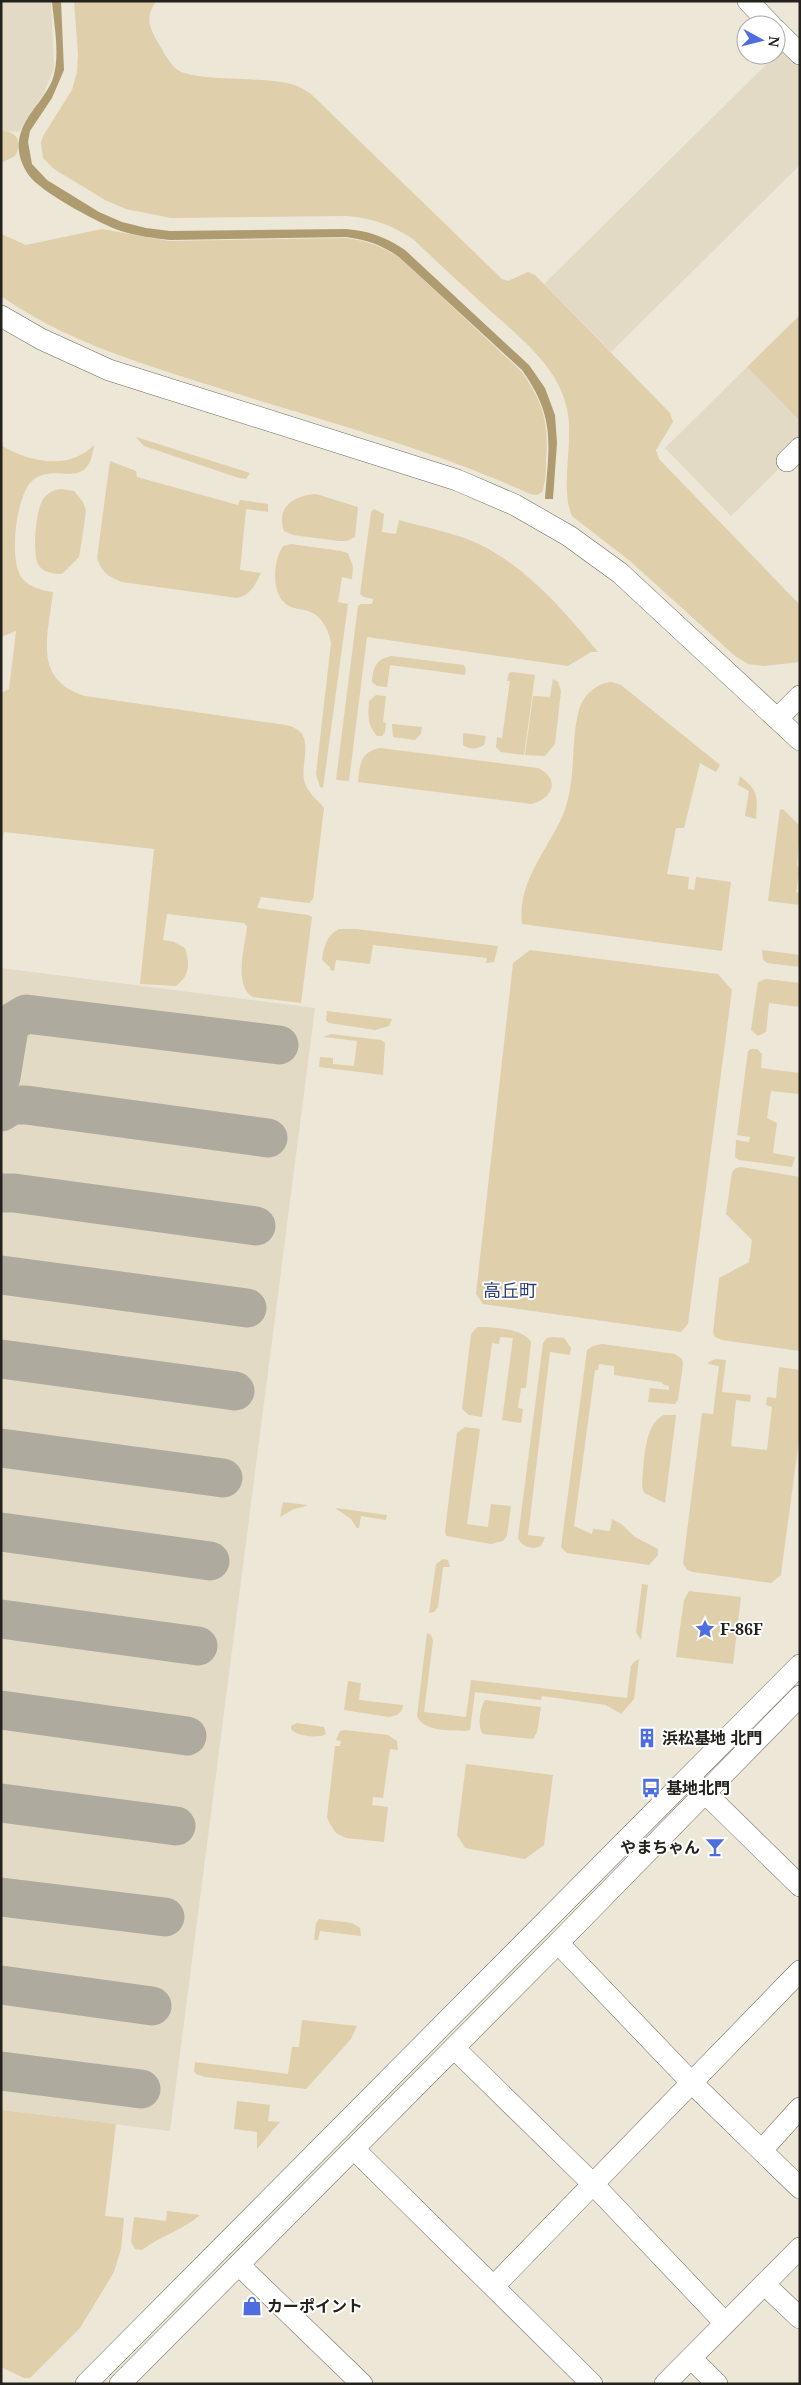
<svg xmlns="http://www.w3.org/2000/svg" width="801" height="2385" font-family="'Noto Serif','Noto Sans JP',serif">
<rect width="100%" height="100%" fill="#ede7d8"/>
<!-- built -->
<g fill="#e2dac5">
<polygon points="1,1 51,1 54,68 44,93 19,132 1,131"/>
<polygon points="785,46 800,62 800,165 611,352 544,284"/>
<polygon points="747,367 800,421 800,441 786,462 731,516 665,448"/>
<polygon points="1,968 315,1008 170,2131 1,2110"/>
</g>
<!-- green -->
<g fill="#dfcfaa">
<path d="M74 1H156C146 17 148 24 156 39 162 49 167 60 175 68 192 84 272 74 299 87 304 89 308 92 312 95L502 279 508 281 528 272 535 275 670 413 673 422 656 450 659 459 800 605V662L764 666 748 664 735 656 630 561 572 516C560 490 573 445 568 414 561 366 516 335 483 304 460 283 436 261 413 239 391 225 373 218 347 216L171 218 126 209 105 200 54 169 43 158 41 143 43 136 72 90 77 72 78 54Z"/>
<path d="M1 131C17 131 23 142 15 156L1 163Z"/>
<path d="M102 229 169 241 346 238C367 241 381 246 399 257L521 371C543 402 549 423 546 460 546 471 546 482 542 492L537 495 530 494C428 447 316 419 209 385 136 362 64 340 1 296V234L26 245Z"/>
<polygon points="800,315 800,421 747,367"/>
<polygon points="136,437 250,473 246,479 239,478 144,446"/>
<path d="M1 445C28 462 69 471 94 445 88 494 58 461 33 480 16 494 8 561 22 578 30 588 41 590 53 592 48 636 32 679 85 696L286 725C321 733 296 765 306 786 310 794 318 801 324 808L313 899 309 903 261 897 257 908 308 915 312 917 301 1003 253 997C233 986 245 946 247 926L244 923 167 914 163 940 174 942 185 948C190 963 190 975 176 986L140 984 154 849 4 832 1 846V693L9 689 16 631 1 637Z"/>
<path d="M110 461 136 471 137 477 238 505 240 500 268 504V512L246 509 240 570 261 573C255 585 251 595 237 598L122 582C108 577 102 572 97 558Z"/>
<path d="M61 489 74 491 83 502 86 510 83 533 79 557 62 574C55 574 45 573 40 567 31 559 36 512 42 501 46 494 52 490 61 489Z"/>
<path d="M316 494 358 507 355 537 347 541H339L293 535 284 531C275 507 295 495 316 494Z"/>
<path d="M374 509 384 514 382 532 396 534 399 520C427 528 457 533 483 546 529 570 565 612 598 652H591L568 666 367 637 349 781 336 780 358 606 361 604H372L373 599 364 597 360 594 371 512Z"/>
<path d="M291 544 341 551 348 553 353 566 352 579 342 577 338 602 348 604 323 788 320 787 316 774 331 643C329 630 321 615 308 611 302 609 294 609 289 606 270 596 273 561 283 546Z"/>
<path d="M391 656 464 665 466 670 465 675 390 665 387 687 377 686 372 682C373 668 376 659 391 656Z"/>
<polygon points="512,672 535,675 524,755 501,752 496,747 497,737 502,738 510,681 507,681 509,673"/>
<polygon points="553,679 558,682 561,691 555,744 545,756 525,755 533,696 550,697"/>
<path d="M612 682 621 685 720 765 716 772 700 763 684 828H676L667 874 689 877 688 889 694 890 696 877 731 882 722 951 522 924C517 882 547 851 563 815 577 780 570 743 579 710 584 694 597 683 612 682Z"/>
<path d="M376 695 386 696 383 722 386 723 385 732 382 736H377C367 725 368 715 369 701Z"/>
<polygon points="392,724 422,727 421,734 415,740 393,737"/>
<path d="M463 733 486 736 484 745C477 749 470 750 463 745Z"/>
<path d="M380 748 538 768C561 779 553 799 531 804L358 782C360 764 360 752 380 748Z"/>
<path d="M740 776C758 791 758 795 756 819L745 816 749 791 738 785Z"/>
<polygon points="780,809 784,810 800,826 797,866 800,869 796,892 800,893 800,905 768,901"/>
<path d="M339 929H356L498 946 494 962 486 963 487 958 373 945 370 964 336 960 334 971 330 970V967L322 960C324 946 326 936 339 929Z"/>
<polygon points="530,950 718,974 732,990 688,1324 681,1332 483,1304 476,1294 513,963"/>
<polygon points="762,950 800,955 800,967 767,963 763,959"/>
<polygon points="766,979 800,983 800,1007 769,1003 766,1032 758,1036 751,1030 758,982"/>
<polygon points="327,1011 392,1019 389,1026 375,1030 329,1023 326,1020"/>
<polygon points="331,1034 381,1040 385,1043 383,1075 319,1067 320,1057 333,1058 333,1064 354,1066 357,1041 323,1037"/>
<polygon points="751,1049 757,1049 762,1054 761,1068 800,1073 800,1094 771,1091 767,1118 777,1123 773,1153 795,1157 792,1167 739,1160 735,1157 736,1140 749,1142 750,1137 737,1135 748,1051"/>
<polygon points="741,1167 800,1177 800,1351 722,1340 715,1337 713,1332 719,1278 749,1262 752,1240 726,1214 732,1172 736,1168"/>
<path d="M477 1327C492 1327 522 1328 531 1342L526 1388H521L518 1408 523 1409 521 1423 502 1420 513 1338 500 1337 499 1344 492 1343 482 1417 469 1415 462 1409 471 1334Z"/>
<path d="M553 1337 564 1338 571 1348 570 1355 550 1352 528 1535 545 1537 541 1546C532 1550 522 1547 518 1538L543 1343 547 1338Z"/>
<polygon points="602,1344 675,1354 682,1359 683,1364 678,1400 675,1404 648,1402 650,1388 669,1390 669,1386 664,1385 661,1382 614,1375 614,1366 599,1364 598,1370 595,1370 574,1526 592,1534 593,1529 610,1531 612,1519 621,1524 635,1537 658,1549 658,1555 649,1565 567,1553 561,1547 587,1350 593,1346"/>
<polygon points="715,1359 726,1360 722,1392 751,1395 750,1402 736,1400 731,1446 767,1450 772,1407 766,1405 767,1397 776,1398 779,1367 800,1370 800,1433 782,1566 781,1575 771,1583 693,1572 687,1570 683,1563 702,1413 713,1414 719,1366 708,1364 709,1362"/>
<path d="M664 1415H676L665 1503 644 1493 642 1486C644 1465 643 1424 664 1415Z"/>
<polygon points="465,1427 480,1429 467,1524 488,1527 491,1504 511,1506 507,1536 503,1541 491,1544 446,1536 445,1531 457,1433"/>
<polygon points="283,1502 307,1505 306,1506 294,1509 280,1517"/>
<polygon points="335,1508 387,1515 386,1520 361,1516 359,1528 357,1528 351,1519"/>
<polygon points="443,1559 448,1560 450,1567 443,1567 438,1607 434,1612 429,1613 436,1564"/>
<polygon points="642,1584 648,1585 641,1640 636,1632"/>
<polygon points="689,1591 741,1597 733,1664 676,1657 684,1600"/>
<path d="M427 1633 431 1635 433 1641 424 1712 466 1717 471 1680 627 1698 631 1666 634 1662 639 1659 634 1699 621 1714 606 1705 542 1696 541 1700 475 1692 470 1730 465 1731C451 1730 423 1732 417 1716Z"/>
<polygon points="348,1681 361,1683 359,1700 403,1705 402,1710 397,1715 389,1717 344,1710"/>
<path d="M485 1700 541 1707 537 1732 533 1739 483 1734C477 1727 480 1708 485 1700Z"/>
<path d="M297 1723 324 1727 326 1734C318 1739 296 1736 291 1729V1726Z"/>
<polygon points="345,1730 388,1735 397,1741 398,1750 390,1749 383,1798 373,1797 372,1805 388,1807 384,1842 346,1838 336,1833 330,1824 327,1817 335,1746 340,1746 341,1741 336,1740 340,1731"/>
<polygon points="466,1764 553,1775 544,1845 525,1859 465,1848 457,1835"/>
<polygon points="319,1919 352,1923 360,1928 361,1936 320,1931 318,1940 314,1940 316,1923"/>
<polygon points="302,2020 357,2026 351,2039 306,2089 205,2077 196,2074 194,2071 195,2062 288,2074 292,2047 299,2047"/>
<polygon points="237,2101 270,2105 268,2121 280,2122 257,2149 257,2132 234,2129"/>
<polygon points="1,2110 116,2124 105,2216 124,2218 121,2249 114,2272 80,2328 30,2378 24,2378 1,2367"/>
<path d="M167 2211 200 2215C183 2230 160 2236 142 2250L135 2249 131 2242 134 2217 166 2221Z"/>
</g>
<!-- water -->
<path fill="#ae9c70" d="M52 1H61L64 70 52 98 30 131 28 142 32 164 47 180 99 212 122 222 146 228 170 231 346 229C369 231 386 237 405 250L529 365 545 388 555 415 557 443 553 499H545C549 444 556 418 522 370L399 257C382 245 367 240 346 237L170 240C153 238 137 236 121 231 100 224 47 195 32 179 23 169 17 154 19 141 22 117 43 102 52 81 61 57 54 26 52 1Z"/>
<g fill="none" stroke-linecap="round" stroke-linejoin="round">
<!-- taxiway -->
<g stroke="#aeaa9e" stroke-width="39">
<polyline points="1,1077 9,1028 14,1021 26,1014 279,1045"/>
<polyline points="1,1112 12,1105 26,1105 268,1138"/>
<polyline points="1,1193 14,1193 256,1226"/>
<polyline points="1,1275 247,1308"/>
<polyline points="1,1359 235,1391"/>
<polyline points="1,1448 223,1478"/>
<polyline points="1,1532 210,1561"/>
<polyline points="1,1619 198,1646"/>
<polyline points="1,1710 187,1736"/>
<polyline points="1,1803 176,1826"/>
<polyline points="1,1897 165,1917"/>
<polyline points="1,1985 152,2006"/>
<polyline points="1,2071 141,2089"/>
</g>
<defs>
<g id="minor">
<polyline points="748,1 771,25"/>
<polyline points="776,30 800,54"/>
<polyline points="1,316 41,339 109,370 457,480 515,505 569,536 620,573 800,740"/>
<polyline points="787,461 800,448"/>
<polyline points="778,718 800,696"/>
<polyline points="697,1785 800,1886"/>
<polyline points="558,1943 691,2082 800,2188"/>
<polyline points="454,2048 593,2184 725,2323"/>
<polyline points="354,2149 592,2384"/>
<polyline points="762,2150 800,2108"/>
<polyline points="239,2265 362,2384"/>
<polyline points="764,2284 800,2318"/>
<polyline points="494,2286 800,1971"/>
<polyline points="691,2358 717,2384"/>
<polyline points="86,2384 800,1665"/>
<polyline points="120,2384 558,1943 800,1696"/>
<polyline points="665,2384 800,2248"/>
</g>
</defs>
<!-- minor casing -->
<use href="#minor" stroke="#6e695c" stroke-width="22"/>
<!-- minor -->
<use href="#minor" stroke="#fff" stroke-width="21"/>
</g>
<!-- icons -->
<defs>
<symbol id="sight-bare" viewBox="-9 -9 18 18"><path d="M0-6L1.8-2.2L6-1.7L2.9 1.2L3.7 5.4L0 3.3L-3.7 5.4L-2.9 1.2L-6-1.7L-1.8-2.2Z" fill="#4d6de1" stroke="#fff" stroke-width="2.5" paint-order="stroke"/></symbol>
<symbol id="building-bare" viewBox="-9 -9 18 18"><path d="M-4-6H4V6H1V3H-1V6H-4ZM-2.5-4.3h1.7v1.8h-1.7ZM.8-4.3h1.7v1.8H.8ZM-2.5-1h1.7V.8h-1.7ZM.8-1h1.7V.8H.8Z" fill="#4d6de1" stroke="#fff" stroke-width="2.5" paint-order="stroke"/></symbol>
<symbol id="bus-bare" viewBox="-9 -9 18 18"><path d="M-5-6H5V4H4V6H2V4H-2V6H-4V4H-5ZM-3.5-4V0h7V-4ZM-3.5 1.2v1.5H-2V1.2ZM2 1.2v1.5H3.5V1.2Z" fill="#4d6de1" stroke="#fff" stroke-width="2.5" paint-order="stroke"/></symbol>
<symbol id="bar-bare" viewBox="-9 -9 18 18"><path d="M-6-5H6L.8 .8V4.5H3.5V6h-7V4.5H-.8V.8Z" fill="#4d6de1" stroke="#fff" stroke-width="2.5" paint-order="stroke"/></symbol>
<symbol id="shop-bare" viewBox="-9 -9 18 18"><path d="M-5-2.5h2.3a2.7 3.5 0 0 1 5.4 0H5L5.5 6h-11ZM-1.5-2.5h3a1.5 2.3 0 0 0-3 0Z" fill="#4d6de1" stroke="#fff" stroke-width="2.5" paint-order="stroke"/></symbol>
</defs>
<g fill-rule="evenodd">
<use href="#sight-bare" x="691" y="1615" width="28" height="28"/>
<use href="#building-bare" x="633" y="1724" width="28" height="28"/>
<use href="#bus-bare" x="637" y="1774" width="28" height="28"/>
<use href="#bar-bare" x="701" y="1833" width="28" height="28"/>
<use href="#shop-bare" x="238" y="2292" width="28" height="28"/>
</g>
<g text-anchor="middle" stroke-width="4" stroke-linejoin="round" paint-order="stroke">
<!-- poi labels -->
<g font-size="16" font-weight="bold" fill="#24221d" stroke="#fff" text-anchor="start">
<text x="720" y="1635">F-86F</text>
<text x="662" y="1744">浜松基地 北門</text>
<text x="666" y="1794">基地北門</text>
<text x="700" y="1853" text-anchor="end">やまちゃん</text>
<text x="267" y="2312">カーポイント</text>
</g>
<!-- neighbourhood labels -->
<g font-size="18" fill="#2c3e77" stroke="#fff">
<text x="510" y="1297">高丘町</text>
</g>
</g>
<!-- border -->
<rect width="801" height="2385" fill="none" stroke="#24221d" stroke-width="5"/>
<!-- north arrow -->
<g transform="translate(761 40) rotate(97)"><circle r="24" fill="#ffffff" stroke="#a7a7a5"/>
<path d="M0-4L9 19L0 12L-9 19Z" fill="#4d6de1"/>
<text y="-8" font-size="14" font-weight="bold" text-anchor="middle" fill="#24221d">N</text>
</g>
</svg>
